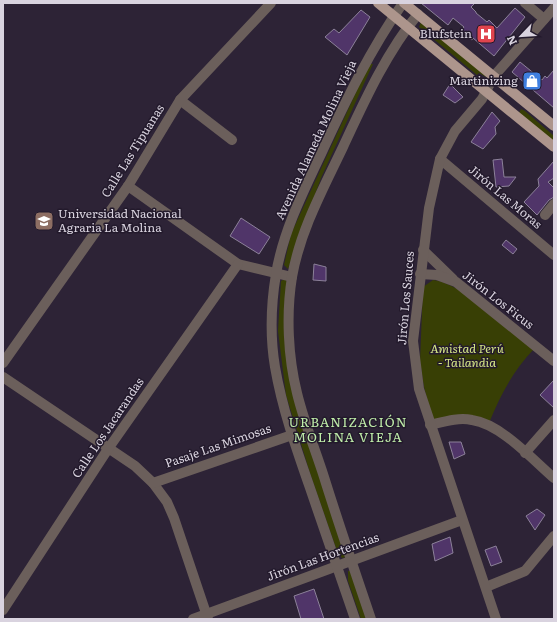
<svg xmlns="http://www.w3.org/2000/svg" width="557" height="622" font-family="Literata,serif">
<rect width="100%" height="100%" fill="#2d2336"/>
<!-- green -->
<g fill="#383f05">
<polygon points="421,22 487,75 486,77 479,73 477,75 419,27"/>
<polygon points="369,64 373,64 321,178 288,269 284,265 291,234"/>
<polygon points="521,109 525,111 554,136 554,144 519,113"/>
<polygon points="285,279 287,282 285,334 346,557 342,558 337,551 310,473 286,395 278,331 281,281"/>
<path d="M433 280C462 283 510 330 534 349 513 371 501 394 489 423 466 412 457 415 433 421L424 387 420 361 423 287Z"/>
<polygon points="348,571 350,571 368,619 361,619 348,581"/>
</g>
<!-- building -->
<g fill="#503569" stroke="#8c8199">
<polygon points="421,3 475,3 471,7 476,12 476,13 487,22 489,20 497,28 515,8 525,17 494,56 473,38 472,40 461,31 464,27 453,18 448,25"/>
<polygon points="361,10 370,17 347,55 325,37 334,29 339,33"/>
<polygon points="520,62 542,80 545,76 547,78 554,70 554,108 512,72"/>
<polygon points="450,84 463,97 455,103 443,95"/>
<polygon points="492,112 500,121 495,127 496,134 483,149 471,142"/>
<polygon points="502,159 504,177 516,177 509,186 496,187 493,160"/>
<polygon points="554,161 554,178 548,182 554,188 554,197 549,200 537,215 524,202 539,186 538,179"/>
<polygon points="241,218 270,237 259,254 230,236"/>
<polygon points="506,240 517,249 513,254 502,245"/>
<polygon points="314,264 326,267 326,281 313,280"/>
<polygon points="554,380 554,408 540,395"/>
<polygon points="449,442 461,442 465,454 454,459"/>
<polygon points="537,509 545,515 535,530 526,516"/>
<polygon points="450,537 453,553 435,561 432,544"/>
<polygon points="496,546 502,562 491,566 485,550"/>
<polygon points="314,589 324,619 301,619 294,596"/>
</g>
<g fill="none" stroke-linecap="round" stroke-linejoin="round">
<!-- minor -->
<g stroke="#6b5f5b" stroke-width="10">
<polyline points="525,3 544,19"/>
<polyline points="180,100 232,140"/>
<polyline points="440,159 554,255"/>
<polyline points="128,186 238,264 292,277"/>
<polyline points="545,215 554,204"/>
<polyline points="423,250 453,279"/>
<polyline points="420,274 437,275 456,282 554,361"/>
<polyline points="3,363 128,186 180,100 271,3"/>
<polyline points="3,377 135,466 153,483 167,502 174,518 208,619"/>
<path d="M430 425C443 422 458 417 472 420 501 424 533 460 554 478"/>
<polyline points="525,453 554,420"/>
<polyline points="153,483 292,435"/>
<polyline points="486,587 525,571 554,536"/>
<polyline points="3,610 108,449 238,264"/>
<polyline points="193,619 462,520"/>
<path d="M355 619C340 575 325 531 310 488 296 448 282 408 275 367 270 337 271 304 276 274 283 232 303 192 321 154 345 102 370 50 403 3"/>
<path d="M371 619C355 572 339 525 324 477 315 449 304 422 297 393 288 357 286 314 292 277 300 231 323 189 343 147 364 102 386 53 418 14"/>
<polyline points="496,619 419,389 413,341 429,208 440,159 455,131 482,99 494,76 554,8"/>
</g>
<!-- major -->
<g stroke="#ad958c" stroke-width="10">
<polyline points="378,3 554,147"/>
<polyline points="404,3 554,126"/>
</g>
</g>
<!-- icons -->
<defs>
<symbol id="hospital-square" viewBox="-11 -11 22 22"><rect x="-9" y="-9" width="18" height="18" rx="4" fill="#e0444e" stroke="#231a2c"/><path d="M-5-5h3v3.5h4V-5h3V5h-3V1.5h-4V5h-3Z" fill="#fff"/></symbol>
<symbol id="shop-square" viewBox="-11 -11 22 22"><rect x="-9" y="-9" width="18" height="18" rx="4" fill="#3f7fe0" stroke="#231a2c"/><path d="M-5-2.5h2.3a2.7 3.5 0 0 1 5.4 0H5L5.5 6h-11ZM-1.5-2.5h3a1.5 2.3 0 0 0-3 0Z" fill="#fff"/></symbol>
<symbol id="university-square" viewBox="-11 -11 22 22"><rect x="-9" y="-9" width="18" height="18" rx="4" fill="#8d6e63" stroke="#231a2c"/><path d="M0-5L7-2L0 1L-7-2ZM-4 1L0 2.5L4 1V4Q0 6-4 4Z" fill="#fff"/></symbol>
</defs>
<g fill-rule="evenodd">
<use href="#hospital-square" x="475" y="23" width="22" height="22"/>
<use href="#shop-square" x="521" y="70" width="22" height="22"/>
<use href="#university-square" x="33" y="210" width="22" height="22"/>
</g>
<g text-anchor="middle" stroke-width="3" stroke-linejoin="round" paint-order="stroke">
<!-- poi labels -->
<g font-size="12" fill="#d9d3df" stroke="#231a2c" text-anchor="end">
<text x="472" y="38">Blufstein</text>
<text x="518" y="85">Martinizing</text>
<text x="58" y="218" text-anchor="start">Universidad Nacional<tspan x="58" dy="14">Agraria La Molina</tspan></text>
</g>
<!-- street labels -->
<g font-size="12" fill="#d9d3df" stroke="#231a2c">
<text transform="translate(316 140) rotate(-65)" y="4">Avenida Alameda Molina Vieja</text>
<text transform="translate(133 151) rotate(-58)" y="4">Calle Las Tipuanas</text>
<text transform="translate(505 197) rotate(40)" y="4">Jirón Las Moras</text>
<text transform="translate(406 298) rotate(-85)" y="4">Jirón Los Sauces</text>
<text transform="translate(498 300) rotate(38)" y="4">Jirón Los Ficus</text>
<text transform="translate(108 428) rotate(-56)" y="4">Calle Los Jacarandas</text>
<text transform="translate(218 446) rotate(-19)" y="4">Pasaje Las Mimosas</text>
<text transform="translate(323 557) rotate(-20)" y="4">Jirón Las Hortencias</text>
</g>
<!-- park labels -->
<g font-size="12" font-style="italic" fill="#d4e586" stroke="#231a2c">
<text x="467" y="353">Amistad Perú<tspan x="467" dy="14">- Tailandia</tspan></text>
</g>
<!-- neighbourhood labels -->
<g font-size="13" letter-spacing="1" fill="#beeba8" stroke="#231a2c">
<text x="348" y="427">URBANIZACIÓN<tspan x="348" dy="15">MOLINA VIEJA</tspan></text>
</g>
</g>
<!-- border -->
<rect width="557" height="622" fill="none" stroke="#d9d3df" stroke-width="8"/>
<!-- north arrow -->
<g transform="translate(521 36) rotate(245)" stroke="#231a2c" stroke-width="3" paint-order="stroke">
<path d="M0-3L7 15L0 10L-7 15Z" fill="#d9d3df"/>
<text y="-6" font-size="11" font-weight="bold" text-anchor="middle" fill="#d9d3df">N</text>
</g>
</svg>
